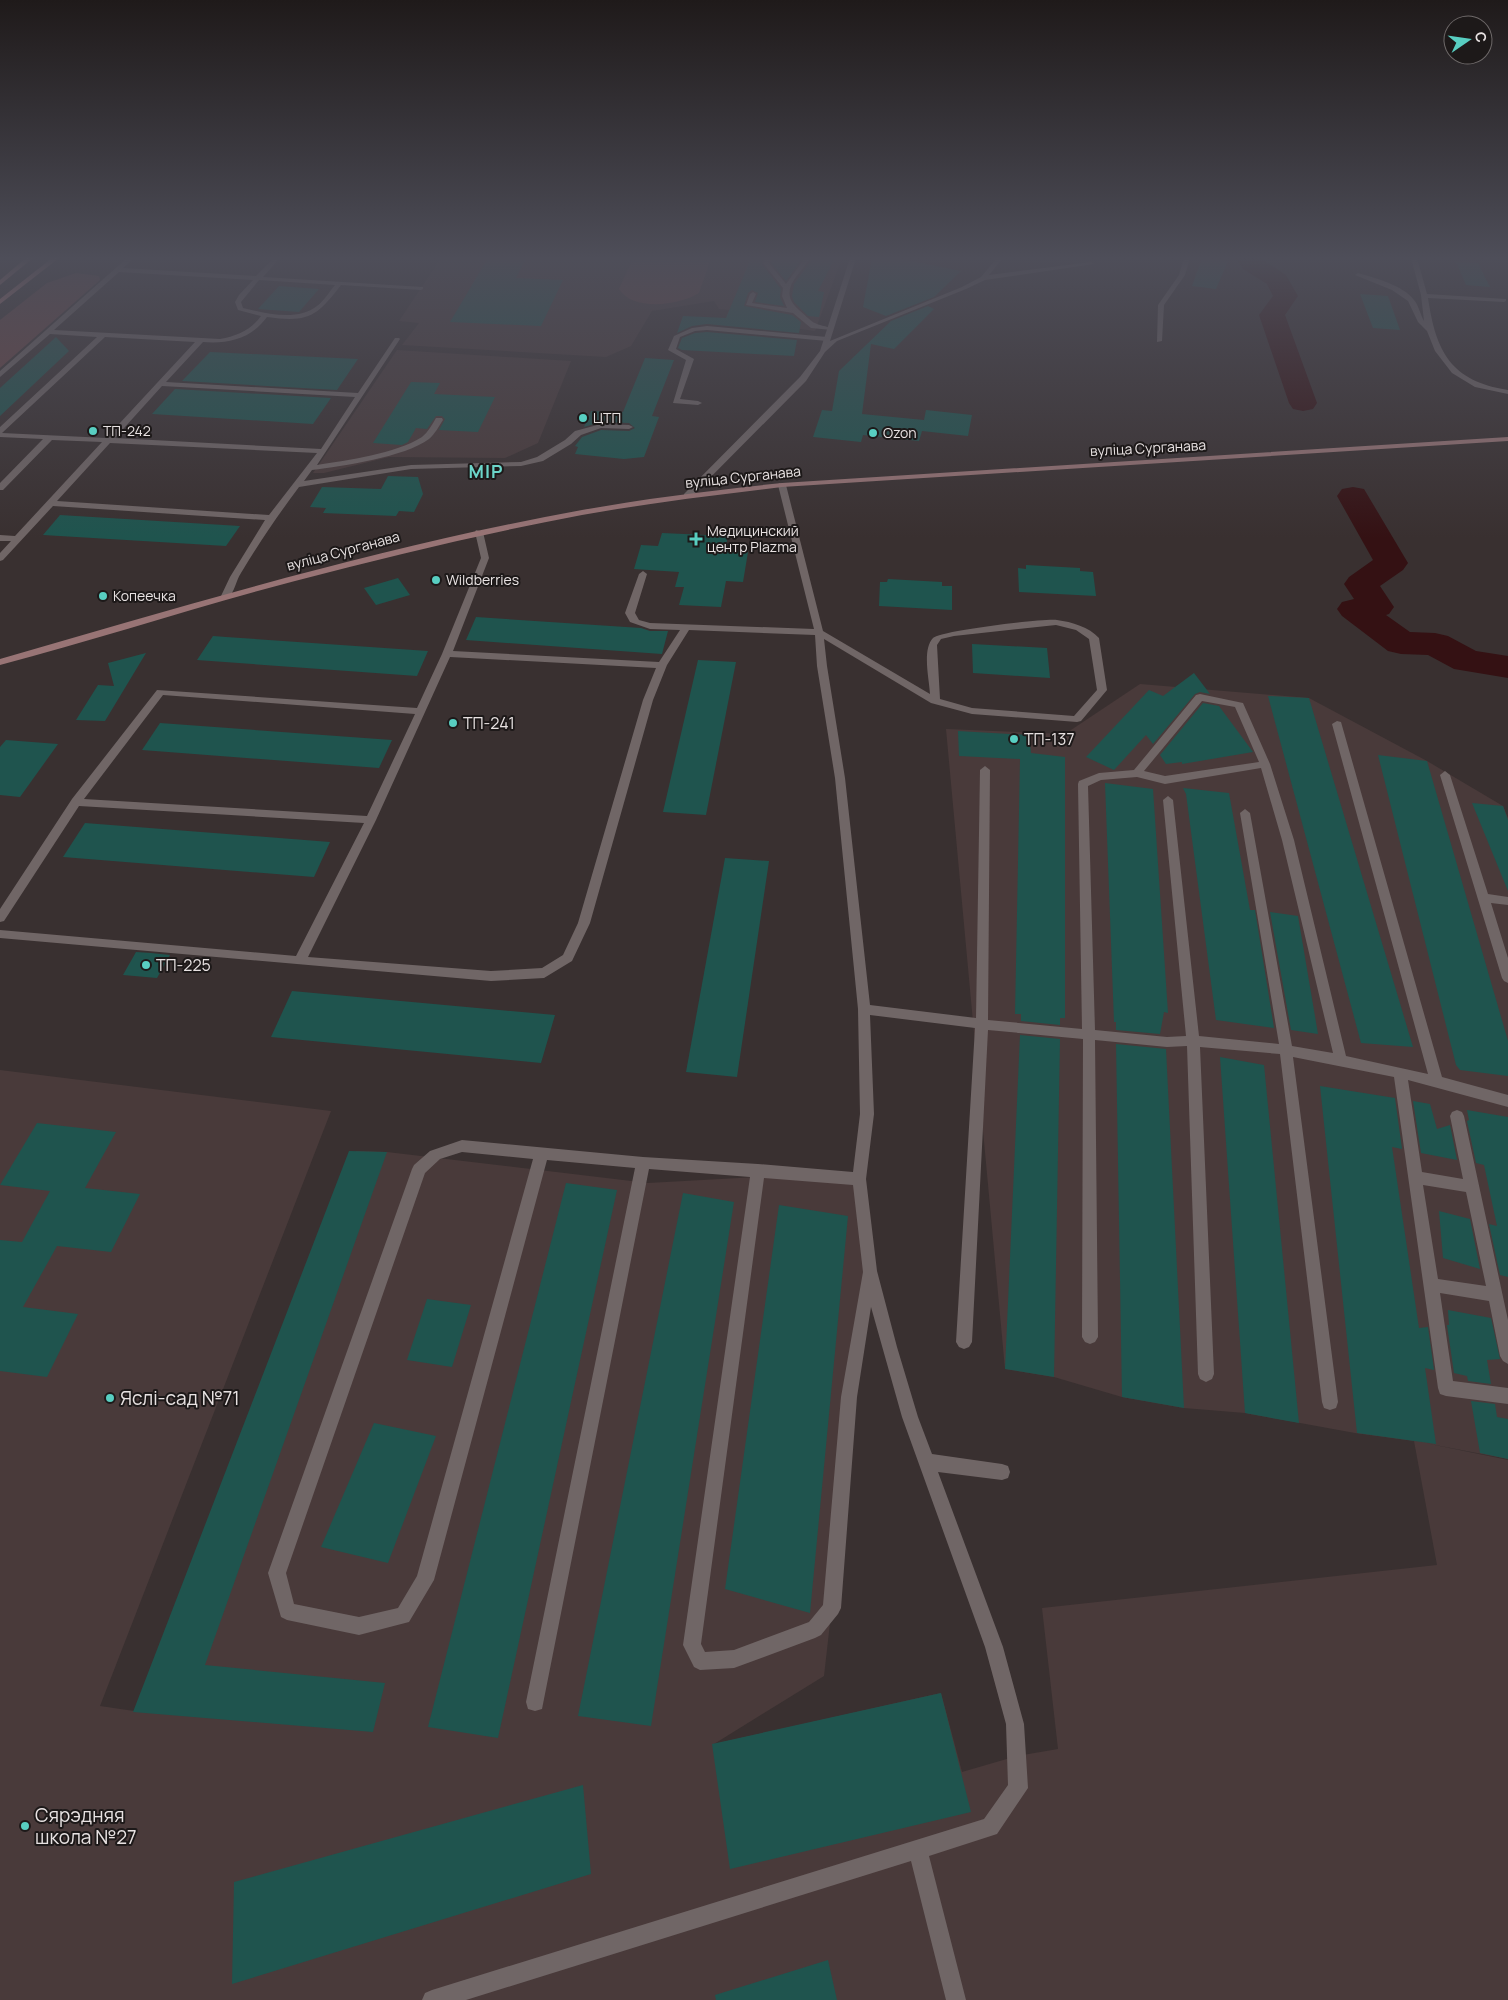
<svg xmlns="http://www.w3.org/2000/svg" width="1508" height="2000" font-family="Manrope,sans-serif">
<rect width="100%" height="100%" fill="#393030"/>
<!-- built -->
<g fill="#493a3a">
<polygon points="441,258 842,258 815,331 763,324 763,321 727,316 729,310 719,309 714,301 652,311 631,346 606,357 402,345 419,323 399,321"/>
<polygon points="397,350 571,361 538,443 505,458 389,457 324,473 313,473"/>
<polygon points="1140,684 1309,698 1427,761 1503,806 1508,818 1508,1459 1425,1443 1508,1460 1508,2000 0,2000 0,1070 331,1111 100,1706 134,1711 356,1151 387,1152 648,1183 757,1177 859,1179 870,1271 824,1676 714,1744 941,1693 962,1772 1017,1756 1058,1749 1042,1608 1437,1565 1414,1441 1355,1433 1245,1413 1184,1408 1122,1397 1054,1377 1005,1369 946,729 1065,734"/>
</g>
<!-- green -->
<g fill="#6a4243">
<path d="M633 258H711L699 293C680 305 633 312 619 289Z"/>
<polygon points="76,273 99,276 100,280 0,368 0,320 47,283"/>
</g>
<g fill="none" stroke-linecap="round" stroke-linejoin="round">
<!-- river -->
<g fill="#341113" fill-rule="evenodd">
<polygon points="1236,258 1260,258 1286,275 1298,296 1285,315 1317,403 1313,409 1303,411 1293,409 1289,403 1259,315 1273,296 1267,284 1243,269"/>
<polygon points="1353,487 1364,489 1408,563 1403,570 1380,586 1394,607 1389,614 1386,615 1410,632 1435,633 1448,636 1476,651 1508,656 1508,678 1454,669 1428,655 1401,654 1388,651 1342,616 1337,609 1342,602 1354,599 1344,584 1349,577 1373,560 1337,496 1342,489"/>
</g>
</g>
<!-- building -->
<g fill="#1f544e">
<polygon points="488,258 526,258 516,278 563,280 541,326 450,322"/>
<polygon points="751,258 763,258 762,264 781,289 780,297 784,306 755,302 758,293 752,290 748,293 744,306 792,315 801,322 799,333 707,324 692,326 677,333 683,316 726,318"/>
<polygon points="773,258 803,258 786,281 771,263"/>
<polygon points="813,258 835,258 818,291 824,292 819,317 808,316 794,302 792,296 794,284"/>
<polygon points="872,258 897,258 961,271 934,297 886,316 863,307"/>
<polygon points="1202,258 1228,261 1216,289 1192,286"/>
<polygon points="1456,262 1478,263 1490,287 1466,285"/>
<polygon points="279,286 319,289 299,312 258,309"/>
<polygon points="1360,294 1388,296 1400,330 1373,328"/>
<polygon points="928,306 934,309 894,349 871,344 862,414 924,420 926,410 972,415 968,436 922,431 919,441 863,435 861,442 813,437 822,410 832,411 839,371 891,321"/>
<polygon points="707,332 797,340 794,356 682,350 678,348 682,338 695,333"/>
<polygon points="56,337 69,351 0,416 0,388"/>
<polygon points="210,352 358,359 337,390 182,381"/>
<polygon points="645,358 674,360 652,416 659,417 644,457 624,459 575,454 578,447 575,446 582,437 601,430 629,431 635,428 629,423 601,422 584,427 591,411 623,412"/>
<polygon points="411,382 440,383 434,394 495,397 478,432 439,430 445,419 442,416 436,416 427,429 416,428 408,442 402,445 373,443"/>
<polygon points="175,389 331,398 313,424 152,414"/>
<polygon points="388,476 418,477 423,494 414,512 399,511 396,516 323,513 326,508 310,507 322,487 381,489"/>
<polygon points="60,515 240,526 226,546 43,535"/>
<polygon points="662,533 728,536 725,551 748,552 743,582 726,581 721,607 679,605 684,587 675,587 679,572 634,569 641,545 658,546"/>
<polygon points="1026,565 1080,568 1080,571 1093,572 1096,596 1019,592 1018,568 1026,569"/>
<polygon points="398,578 410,595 376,605 364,588"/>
<polygon points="888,579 942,582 942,586 952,586 952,610 879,606 880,582 887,582"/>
<polygon points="476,617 641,628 650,631 668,631 662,654 466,640"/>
<polygon points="213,636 226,637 428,651 417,676 197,660"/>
<polygon points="972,644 1047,648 1050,678 973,673"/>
<polygon points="146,653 105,721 76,720 98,685 114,686 108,663"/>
<polygon points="698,660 736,662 706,815 663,812"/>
<polygon points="1194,673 1210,694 1200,692 1195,694 1153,744 1146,735 1114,770 1086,757 1149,690 1163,696"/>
<polygon points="1268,696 1309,698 1413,1047 1361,1043"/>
<polygon points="1203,703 1219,706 1253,752 1182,764 1182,762 1166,764 1160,755"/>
<polygon points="160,723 392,740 379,768 142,750"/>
<polygon points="958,731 1029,735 1031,753 1065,757 1065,1018 1060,1018 1060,1025 1021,1021 1021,1014 1015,1014 1020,759 959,756"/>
<polygon points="6,740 58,744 20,797 0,795 0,747"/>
<polygon points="1378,755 1427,761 1508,1041 1508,1076 1460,1070 1456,1065"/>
<polygon points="1105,783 1153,789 1168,1013 1164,1012 1160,1034 1116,1030 1116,1022 1114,1022"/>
<polygon points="1183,788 1229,793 1250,910 1255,910 1274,1028 1216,1020 1186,794"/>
<polygon points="1472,803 1503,806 1508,820 1508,891"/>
<polygon points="85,823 330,842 314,877 63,857"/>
<polygon points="725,858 769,861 737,1077 686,1072"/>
<polygon points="1270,912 1298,916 1318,1034 1291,1030"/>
<polygon points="136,952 151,953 170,955 157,978 123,975"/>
<polygon points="292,991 555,1015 541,1063 271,1037"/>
<polygon points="1020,1035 1060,1039 1054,1377 1005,1369"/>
<polygon points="1116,1044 1166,1049 1184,1408 1122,1397"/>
<polygon points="1220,1057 1264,1065 1299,1423 1245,1413"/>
<polygon points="1320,1086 1395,1098 1402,1149 1392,1147 1419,1328 1428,1327 1434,1370 1425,1368 1436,1444 1357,1433"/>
<polygon points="1413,1101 1430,1104 1437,1129 1450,1125 1457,1160 1421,1153"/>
<polygon points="1467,1110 1508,1117 1508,1277 1500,1275 1489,1224 1497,1226 1484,1165 1476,1163 1467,1121 1469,1120"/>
<polygon points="37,1123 116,1132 85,1188 140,1194 111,1252 57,1246 23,1307 78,1314 47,1377 0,1371 0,1240 22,1242 50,1191 0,1185"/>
<polygon points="349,1151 387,1152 205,1665 385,1683 373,1732 133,1712"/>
<polygon points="566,1183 617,1190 498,1738 428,1727"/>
<polygon points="683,1193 734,1202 651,1726 578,1716"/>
<polygon points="779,1205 848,1216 810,1613 725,1589"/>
<polygon points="1439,1211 1470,1219 1480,1269 1443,1258"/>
<polygon points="427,1299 471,1305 452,1367 407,1360"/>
<polygon points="1448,1310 1491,1318 1500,1359 1487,1360 1491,1384 1468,1381 1467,1376 1454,1373 1447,1325 1449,1325"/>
<polygon points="1471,1401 1495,1404 1497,1417 1508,1419 1508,1459 1480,1453"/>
<polygon points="374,1423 436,1436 388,1563 321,1547"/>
<polygon points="941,1693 971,1812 730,1869 712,1744"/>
<polygon points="583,1785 591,1874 232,1984 234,1882"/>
<polygon points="828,1960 837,2000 716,2000 715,1995"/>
</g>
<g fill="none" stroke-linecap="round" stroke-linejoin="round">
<!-- lane -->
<g fill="#706666" fill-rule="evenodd">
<path d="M127 258H134L123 268 256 276 274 258H280L263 277 423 287V289L421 290 341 285C317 316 309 323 267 317 251 339 228 344 203 342L166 382 358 393 395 338H399L400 339 317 465C348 460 395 454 422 437 428 432 432 425 436 418H442L443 420C439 426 435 434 429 439 405 457 343 466 312 470L304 481 411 465 521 462 537 457 565 440 575 431 601 424 629 425 633 427 629 429 601 428 581 435 571 444 543 461 521 466 411 469 299 487C278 515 259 543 241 573 236 580 234 596 226 599L221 596 230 577 265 520 53 506 3 560 0 561V553L11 541H0V535L15 536 102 442 52 440 3 490H0V483L43 439 0 437V427L97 337 50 334 0 377V371ZM119 272 253 280 239 295 235 302 238 310 261 316C251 330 237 336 220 339L54 330ZM259 280 335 285C329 292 324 301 317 306 297 322 265 313 243 308L241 302ZM105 337 195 342 106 438 2 433ZM162 386 355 397 321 449 115 438ZM110 443 317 453 269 515 57 501Z"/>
<path d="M765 258H771L769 263 786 284 805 258H811C798 276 777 291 799 310 815 324 811 323 832 328V330L811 328 793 313 746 305 750 294 753 292 756 294 752 303 787 308 782 296 783 288 763 263Z"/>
<polygon points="707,326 827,337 830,339 827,341 707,330 695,331 680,337 676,349 694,359 680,399 698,401 702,403 698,405 673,403 686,360 668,350 674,336 692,328"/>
<path d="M779 483 786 485 823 631 930 694C929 677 922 650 933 638 939 631 1044 618 1057 620 1072 622 1089 627 1099 638L1107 690 1081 721 1077 722 972 714 931 703 824 639 827 666 845 778 870 1005 976 1018 980 770 985 766 990 770 988 1020 1082 1029 1078 784 1079 781 1099 773 1134 770 1196 695 1200 694 1243 703 1270 764 1294 840 1346 1056 1428 1074 1332 724 1337 721 1341 722 1442 1077 1508 1095V1107L1408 1080 1422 1172 1463 1179 1450 1116 1452 1112 1457 1110 1462 1112 1464 1116 1508 1320V1364L1503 1361 1500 1356 1489 1301 1440 1293 1453 1381 1508 1388V1404L1446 1396 1440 1394 1438 1388 1394 1077 1293 1057 1338 1402 1336 1408 1330 1410 1324 1408 1322 1402 1280 1054 1200 1047 1214 1374 1212 1379 1206 1382 1200 1379 1198 1374 1187 1046 1167 1047 1095 1040 1098 1337 1095 1342 1090 1344 1085 1342 1082 1337 1083 1039 988 1030 972 1342 969 1347 964 1349 959 1347 956 1342 975 1028 870 1015 874 1114 866 1179 877 1271 897 1347 918 1417 932 1454 1002 1464 1008 1466 1010 1472 1008 1478 1002 1480 938 1472 1003 1647 1024 1724 1028 1788 997 1834 929 1856 966 2000H946L911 1861 466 2000H422L425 1993 432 1990 984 1819 1008 1785 1006 1724 985 1647 902 1417 871 1307 857 1397 841 1608 838 1614 821 1635 815 1638 734 1668 700 1670 694 1667 683 1645 750 1177 649 1169 542 1709 535 1711 528 1709 526 1702 635 1168 547 1160 434 1580 409 1622 359 1635 287 1620 281 1617 268 1573 412 1169 414 1165 430 1151 462 1140 643 1157 758 1164 853 1172 860 1114 858 1009 835 778 817 666 815 635 689 630 667 665 653 700 590 923 572 961 544 978 491 981 0 938V930L296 956 364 823 79 806 4 921 0 922V909L72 799 157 690 417 708 442 654 481 558 475 532 476 530 483 532 489 558 453 651 659 662 680 630 650 629 630 622 625 613 639 574 643 571 647 574 635 613 639 620 650 623 814 629 778 485ZM1056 625 1076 630 1089 639 1097 690 1074 716 972 708 940 699 937 645 941 639 954 636ZM450 657 656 668 643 700 578 923 563 955 542 968 491 971 308 957 376 820ZM163 695 415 714 367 816 84 799ZM1202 701 1235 707 1259 762 1165 776 1144 771ZM1261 768 1282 840 1333 1053 1292 1046 1250 813 1245 809 1240 813 1279 1044 1199 1036 1173 800 1168 796 1163 800 1186 1036 1167 1037 1095 1030 1088 786 1101 780 1137 777 1165 784ZM462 1152 533 1159 417 1576 398 1608 359 1617 294 1604 286 1573 425 1173 440 1159ZM764 1178 853 1185 863 1272 841 1397 823 1605 809 1622 734 1650 705 1652 701 1644ZM1423 1185 1466 1192 1486 1286 1438 1279Z"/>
<polygon points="1445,771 1450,775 1488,894 1508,897 1508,905 1491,903 1508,958 1508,983 1504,981 1502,978 1440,775"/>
</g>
<!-- street -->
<g fill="#706666" fill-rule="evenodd">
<polygon points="850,258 856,258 830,341 962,287 981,277 997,258 1003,258 989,275 1091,262 1094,264 985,280 966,289 837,341 825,352 806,381 690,498 684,498 684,494 800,377 820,351"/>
<polygon points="1184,258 1190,258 1185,275 1164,305 1162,341 1157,342 1158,305 1179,275"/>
<path d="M1411 258H1417L1427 294 1506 299V301L1504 302 1428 298C1436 352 1451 381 1508 390V394L1475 387 1452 373 1435 351 1427 331 1418 322 1408 301 1392 290 1355 275 1358 273C1375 278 1403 285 1414 300 1419 306 1420 314 1424 321L1421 295Z"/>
</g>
<!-- secondary -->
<path fill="#987475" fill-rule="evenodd" d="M1508 437V441L782 487C715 495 648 503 582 515 486 533 390 556 295 581 196 607 99 639 0 665V659C192 603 385 546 582 510 648 498 715 490 782 483Z"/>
<!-- primary -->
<g fill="#c08284" fill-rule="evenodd">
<polygon points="26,258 33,258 0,285 0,280"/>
<polygon points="52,258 59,258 0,304 0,299"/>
</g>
</g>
<!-- sky -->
<linearGradient id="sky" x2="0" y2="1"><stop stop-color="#1f1a1a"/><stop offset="0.48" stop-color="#4e4e59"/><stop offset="1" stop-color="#4e4e59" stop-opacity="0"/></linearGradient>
<rect width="1508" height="538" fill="url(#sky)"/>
<!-- markers -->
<g fill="#58cec1" stroke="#1d1919" stroke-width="2">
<circle cx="583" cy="418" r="5"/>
<circle cx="93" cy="431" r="5"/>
<circle cx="873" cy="433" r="5"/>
<path d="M693.5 531.5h5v5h5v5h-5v5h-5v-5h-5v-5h5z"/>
<circle cx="436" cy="580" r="5"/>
<circle cx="103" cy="596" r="5"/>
<circle cx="453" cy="723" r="5"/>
<circle cx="1014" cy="739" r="5"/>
<circle cx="146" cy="965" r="5"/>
<circle cx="110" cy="1398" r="5"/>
<circle cx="25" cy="1826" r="5"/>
</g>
<g text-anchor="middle" stroke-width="4" stroke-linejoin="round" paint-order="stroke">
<!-- far-poi labels -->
<g font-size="14" fill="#e8e2e2" stroke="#1d1919" text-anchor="start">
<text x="593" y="423">ЦТП</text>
<text x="103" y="436">ТП-242</text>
<text x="883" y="438">Ozon</text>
<text x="707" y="536">Медицинский<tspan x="707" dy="16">центр Plazma</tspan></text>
<text x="446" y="585">Wildberries</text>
<text x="113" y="601">Копеечка</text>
</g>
<!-- far-street labels -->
<g font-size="14" fill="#e8e2e2" stroke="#1d1919">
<text transform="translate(1148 448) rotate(-3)" y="5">вуліца Сурганава</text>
<text transform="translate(743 477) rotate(-6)" y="5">вуліца Сурганава</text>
<text transform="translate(343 551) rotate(-15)" y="5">вуліца Сурганава</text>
</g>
<!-- poi labels -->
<g font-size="16" fill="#e8e2e2" stroke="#1d1919" text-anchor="start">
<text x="463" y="729">ТП-241</text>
<text x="1024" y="745">ТП-137</text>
<text x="156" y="971">ТП-225</text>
</g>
<!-- far-district labels -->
<g font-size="18" font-weight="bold" letter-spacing="1" fill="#6cd5c9" stroke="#1d1919">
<text x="486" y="478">МІР</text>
</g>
<!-- near-poi labels -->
<g font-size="19" fill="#e8e2e2" stroke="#1d1919" text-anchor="start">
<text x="120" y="1405">Яслі-сад №71</text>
<text x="35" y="1822">Сярэдняя<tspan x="35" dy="22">школа №27</tspan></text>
</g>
</g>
<!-- north arrow -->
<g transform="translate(1468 40) rotate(77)"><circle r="24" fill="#1d1919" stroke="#6e6969"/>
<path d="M0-4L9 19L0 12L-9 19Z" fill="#58cec1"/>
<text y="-8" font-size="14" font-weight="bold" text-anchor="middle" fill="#e8e2e2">С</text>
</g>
</svg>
